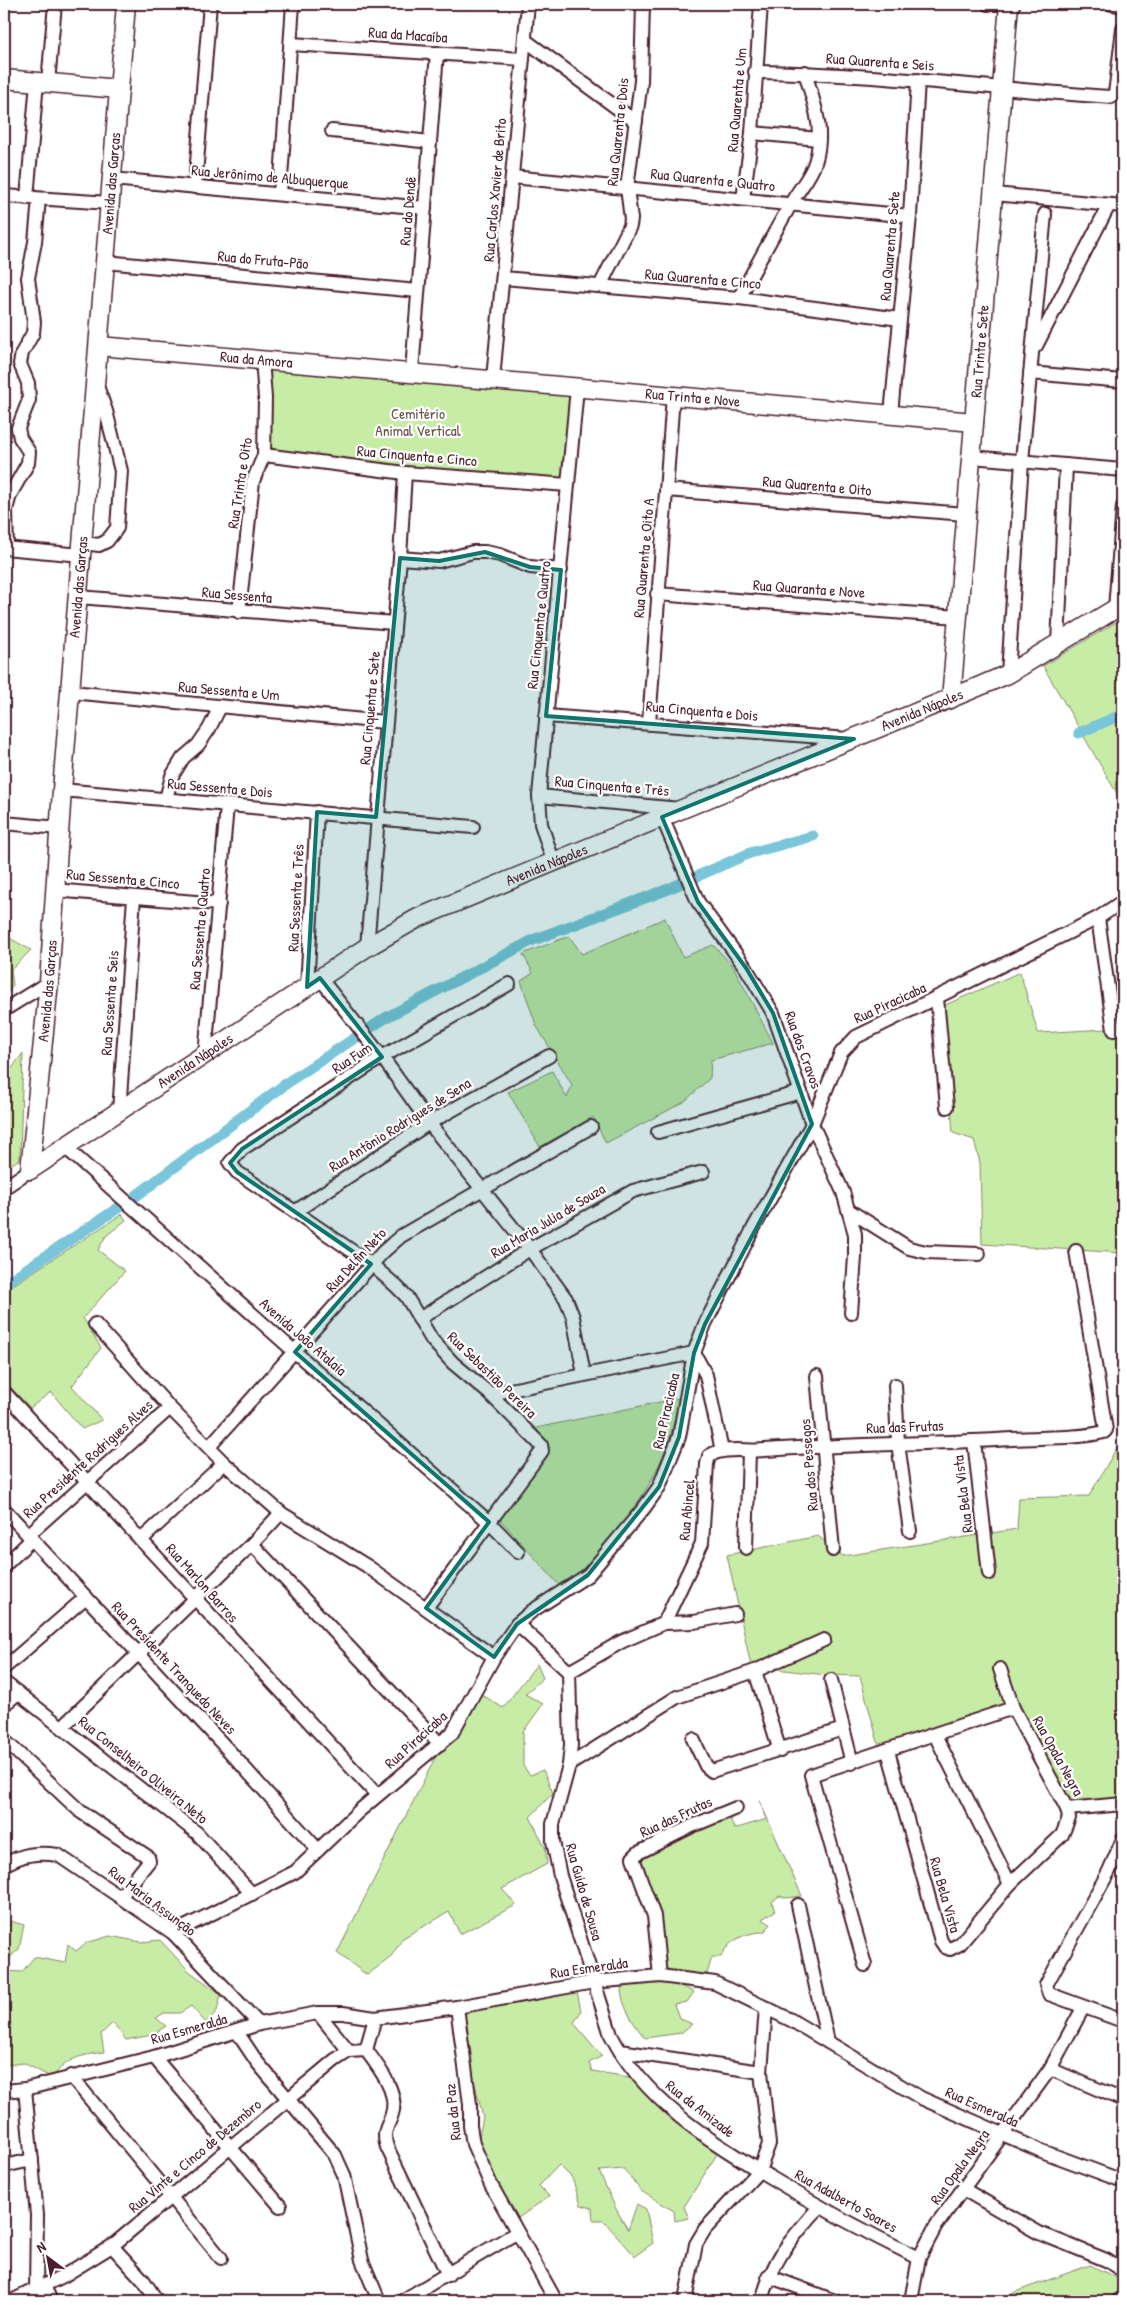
<svg xmlns="http://www.w3.org/2000/svg" width="1127" height="2305" font-family="'Patrick Hand',sans-serif">
<rect width="100%" height="100%" fill="#fff"/>
<filter id="ink" filterUnits="userSpaceOnUse"><feTurbulence type="fractalNoise" baseFrequency=".02" numOctaves="2"/><feDisplacementMap in="SourceGraphic" scale="10" xChannelSelector="R" yChannelSelector="G"/><feConvolveMatrix kernelMatrix="1 2 1 2 8 2 1 2 1" color-interpolation-filters="sRGB"/></filter>
<g filter="url(#ink)">
<!-- green -->
<g fill="#c7eca6" stroke="#888668">
<polygon points="262,359 577,388 568,485 264,455"/>
<polygon points="1123,618 1123,804 1043,666"/>
<polygon points="665,918 683,957 713,945 733,966 773,1043 711,1060 710,1078 684,1102 606,1143 593,1117 540,1147 508,1092 552,1071 567,1098 572,1085 536,1025 521,981 533,973 523,954 569,936 582,954"/>
<polygon points="4,935 31,950 11,970 13,985 4,997"/>
<polygon points="1020,972 1038,1033 1123,1028 1123,1253 982,1244 980,1163 974,1140 953,1133 943,1006"/>
<polygon points="23,1053 20,1159 4,1169 4,1079"/>
<polygon points="122,1214 126,1220 106,1236 98,1250 125,1271 83,1318 101,1348 72,1386 102,1420 82,1429 51,1392 30,1408 4,1380 4,1291"/>
<path d="M679 1398C670 1456 646 1495 610 1539 594 1558 582 1574 559 1585L498 1517 550 1448 536 1428Z"/>
<polygon points="1123,1437 1123,1798 1070,1801 1004,1704 879,1746 860,1676 826,1675 751,1666 727,1555 818,1536 843,1556 1017,1529 1019,1498 1089,1496"/>
<polygon points="537,1664 543,1678 525,1694 543,1704 523,1732 523,1766 530,1775 543,1770 553,1793 530,1817 545,1847 547,1864 502,1889 516,1905 460,1934 449,1912 403,1938 390,1958 367,1975 337,1953 444,1740 481,1694 503,1708"/>
<path d="M759 1800 802 1896 787 1898 779 1896 772 1902 775 1911 762 1919 771 1924 764 1932C747 1932 728 1940 721 1957H712L707 1974 665 1973 641 1856 730 1817 734 1829 767 1819Z"/>
<polygon points="10,1921 24,1925 19,1949 4,1963 4,1942 9,1931"/>
<path d="M110 1936 141 1942 160 1940 189 1971 221 1994 217 2011 206 2023 191 2006 180 2013H164L156 2018 166 2026 152 2035 126 2040 113 2023 101 2034 104 2052C79 2056 68 2057 52 2078L24 2063 4 2065V1971L22 1972 34 1957 65 1963 68 1944 76 1951 86 1943Z"/>
<path d="M669 1981 694 1992 687 2002 674 2004 679 2018 692 2024 681 2033 645 2038C633 2023 621 2006 621 1986Z"/>
<polygon points="577,1991 581,2011 574,2023 602,2056 589,2063 592,2071 629,2077 664,2111 717,2154 684,2207 689,2218 675,2221 674,2211 641,2191 624,2169 599,2171 615,2207 628,2230 637,2204 646,2209 653,2243 635,2256 603,2220 593,2220 592,2208 581,2205 572,2178 559,2165 539,2186 549,2196 514,2221 477,2147 483,2117 467,2053 464,2011"/>
<polygon points="1090,2265 1123,2281 1123,2301 1002,2301 1015,2292"/>
</g>
<g fill="none" stroke-linecap="round" stroke-linejoin="round">
<!-- canal -->
<g stroke="#7ac5da" stroke-width="11">
<polyline points="1079,733 1123,714"/>
<polyline points="4,1284 136,1196 291,1080 387,1017 533,940 666,890 750,853 813,836"/>
</g>
<defs>
<g id="street">
<polyline points="988,4 1014,4"/>
<polyline points="1112,4 1123,6"/>
<polyline points="525,40 636,122"/>
<polyline points="291,44 523,59"/>
<path d="M755 72C874 73 993 89 1111 97L1115 94 1123 29"/>
<polyline points="48,83 55,4"/>
<polyline points="332,131 430,142"/>
<polyline points="752,133 819,139"/>
<polyline points="512,177 910,216"/>
<polyline points="112,179 425,208"/>
<polyline points="195,187 210,4"/>
<polyline points="280,193 293,4"/>
<polyline points="994,194 1123,206"/>
<polyline points="4,196 110,203"/>
<polyline points="27,198 37,82"/>
<polyline points="743,199 752,133 761,4"/>
<polyline points="105,262 418,291"/>
<polyline points="503,278 739,298 900,319"/>
<polyline points="600,286 630,226 631,219 627,188 641,81 643,4"/>
<path d="M739 298C755 268 772 237 789 207 803 181 818 172 819 139 820 117 811 94 805 72"/>
<polyline points="1036,346 1109,205"/>
<polyline points="412,371 437,53"/>
<polyline points="1030,373 1123,381"/>
<polyline points="493,379 528,4"/>
<polyline points="891,414 910,216 918,80"/>
<polyline points="264,455 405,473 568,485"/>
<polyline points="971,457 1123,470"/>
<polyline points="666,490 965,514"/>
<polyline points="83,543 99,545 107,541 117,528 121,471 106,411 97,386"/>
<polyline points="4,548 82,555"/>
<polyline points="7,548 6,510 10,495 28,463 29,452 20,438 18,428 29,400 28,383 20,364 22,353 33,333 34,322 28,278 35,242 39,199"/>
<polyline points="400,558 439,561 473,552 485,552 500,555 530,567 561,570"/>
<polyline points="657,594 958,617"/>
<polyline points="79,597 394,623"/>
<polyline points="1115,609 1123,506"/>
<polyline points="239,612 253,481 264,455 265,398 262,359"/>
<polyline points="1058,644 1066,465"/>
<polyline points="1008,674 1022,461 1045,214"/>
<polyline points="71,692 385,722"/>
<polyline points="546,716 848,739"/>
<polyline points="649,723 673,396"/>
<polyline points="62,790 473,827"/>
<polyline points="539,796 680,809"/>
<polyline points="166,799 172,776 183,758 198,745 209,729 220,707"/>
<polyline points="662,817 698,902 746,968 773,1013 812,1124 843,1192 855,1234 855,1257 851,1313"/>
<polyline points="4,823 59,828"/>
<polyline points="554,864 541,824 539,796 577,388"/>
<polyline points="54,890 219,904"/>
<polyline points="1098,918 1114,1030"/>
<polyline points="367,947 400,558 405,473"/>
<polyline points="320,978 382,1057 429,1123 530,1249 566,1299 573,1317 584,1374"/>
<polyline points="307,987 317,812"/>
<polyline points="937,999 947,1107"/>
<polyline points="4,1010 49,982"/>
<polyline points="205,1055 227,806"/>
<polyline points="119,1112 134,897"/>
<polyline points="658,1132 801,1092"/>
<polyline points="65,1147 295,1352 489,1522 518,1552"/>
<polyline points="4,1188 30,1170"/>
<polyline points="296,1211 429,1123 549,1056"/>
<polyline points="850,1211 909,1248 926,1252 979,1254"/>
<polyline points="419,1319 530,1249 633,1191 703,1172"/>
<polyline points="95,1324 170,1408 224,1463 281,1513 367,1566 494,1657"/>
<polyline points="694,1353 706,1375 722,1451"/>
<polyline points="817,1376 833,1550"/>
<polyline points="895,1385 898,1443 910,1531"/>
<polyline points="4,1392 377,1795"/>
<polyline points="490,1394 694,1353"/>
<polyline points="974,1441 989,1573"/>
<polyline points="209,1447 383,1252 401,1236 591,1127"/>
<polyline points="4,1509 231,1753 318,1850"/>
<polyline points="28,1535 170,1408"/>
<polyline points="141,1540 224,1463"/>
<polyline points="252,1544 440,1744"/>
<polyline points="746,1548 749,1452"/>
<polyline points="4,1566 32,1539"/>
<polyline points="426,1608 542,1451 541,1445 490,1394 453,1363 432,1340 406,1296 396,1286 371,1264 237,1172 230,1163 242,1149 382,1057 509,984"/>
<path d="M664 1623 702 1543 707 1464 709 1456C723 1446 749 1452 765 1450 848 1444 930 1444 1013 1439 1042 1437 1076 1439 1104 1432L1106 1430 1076 1251"/>
<path d="M517 1624 569 1672 571 1745 569 1765 553 1824V1841L560 1876 611 2035C644 2100 707 2139 768 2176 817 2206 867 2233 919 2258"/>
<polyline points="4,1668 86,1597"/>
<polyline points="1000,1669 1013,1708 1067,1809 1123,1804"/>
<polyline points="755,1671 780,1751"/>
<polyline points="569,1672 621,1642 664,1623 694,1622 735,1614"/>
<polyline points="831,1680 852,1763"/>
<polyline points="4,1682 197,1833 252,1894"/>
<polyline points="4,1705 18,1693"/>
<polyline points="62,1727 252,1544 281,1513"/>
<polyline points="935,1735 1010,1884"/>
<polyline points="693,1739 706,1766 712,1771 843,1729"/>
<polyline points="4,1740 81,1812 148,1857 149,1861 121,1896"/>
<polyline points="888,1751 941,1941 945,1947 950,1949 960,1944 1010,1884 1062,1835 1069,1818 1067,1809"/>
<polyline points="569,1765 677,1697 755,1671 824,1640"/>
<polyline points="1123,1839 1109,1871 1046,1985 1049,1994 1123,2021"/>
<path d="M4 1865C22 1854 37 1852 58 1855L173 1933 259 2024"/>
<polyline points="798,1905 828,2042"/>
<polyline points="173,1933 295,1872 359,1811 452,1733 494,1657 517,1624 532,1611 588,1575 644,1508 659,1487 679,1437 694,1353 705,1324 753,1229 812,1124 841,1053 856,1037 1098,918 1123,901"/>
<polyline points="865,1965 811,1775 1013,1708"/>
<polyline points="660,1976 654,1916 633,1858 638,1853 692,1826 736,1808"/>
<polyline points="457,2007 470,2104 470,2126 473,2144 491,2185 556,2301"/>
<polyline points="318,2013 349,2051"/>
<polyline points="237,2032 257,2062 335,2155 344,2175 362,2260 379,2301"/>
<path d="M366 2050C377 2065 397 2090 393 2110 390 2126 381 2129 387 2147L448 2275"/>
<polyline points="620,2051 761,2072"/>
<polyline points="154,2057 280,2206"/>
<polyline points="1050,2069 1123,2100"/>
<polyline points="71,2076 221,2258"/>
<polyline points="25,2089 37,2215 36,2290"/>
<polyline points="4,2091 25,2089 154,2057 259,2024 318,2013 343,2013 375,2018 457,2007 594,1982 660,1976 715,1983 791,2020 921,2098 1039,2150 1123,2181"/>
<polyline points="4,2166 32,2160"/>
<polyline points="963,2189 1039,2233 1106,2260 1123,2271"/>
<polyline points="112,2246 144,2281 157,2301"/>
<polyline points="768,2276 835,2301"/>
<polyline points="44,2286 51,2301"/>
<polyline points="12,2301 65,2275 112,2246 335,2060 349,2051 366,2050 375,2018"/>
<polyline points="402,2301 516,2233"/>
<polyline points="685,2301 696,2244 705,2229 759,2171 769,2144 761,2072 766,2008"/>
<path d="M762 2301C774 2256 790 2241 819 2207"/>
<polyline points="911,2301 919,2258 936,2226 1050,2069 1083,2008"/>
<polyline points="1118,2301 1123,2299"/>
</g>
<g id="secondary">
<polyline points="4,79 119,89"/>
<path id="s1" d="M99 346 974 422"/>
<path id="s2" d="M951 699 1009 4"/>
<path id="s3" d="M30 1170 367 947 418 918 973 689 1008 674 1123 604"/>
<path id="s4" d="M30 1170 49 982 62 790 126 4"/>
</g>
</defs>
<!-- street casing -->
<use href="#street" stroke="#4a1f2b" stroke-width="16"/>
<!-- secondary casing -->
<use href="#secondary" stroke="#4a1f2b" stroke-width="21"/>
<!-- street -->
<use href="#street" stroke="#fff" stroke-width="12"/>
<!-- secondary -->
<use href="#secondary" stroke="#fff" stroke-width="18"/>
</g>
</g>
<!-- marked area -->
<path fill="#0f766e" fill-opacity="0.2" stroke="#0f766e" stroke-width="4" stroke-linejoin="round" d="M485 552 530 567 561 570 546 716 854 739 662 817 698 902 746 968 773 1013 812 1124 705 1324 694 1353 679 1437 659 1487 588 1575 517 1624 494 1657 426 1608 489 1522 295 1352 371 1264 237 1172 230 1163 242 1149 382 1057 320 978 307 987 317 812 376 817 400 558 439 561Z"/>
<g text-anchor="middle" stroke-width="4.5" stroke-linejoin="round" paint-order="stroke">
<!-- street labels -->
<g font-size="15" fill="#4a1f2b" stroke="#fff">
<text transform="translate(408 35) rotate(4)" y="5">Rua da Macaíba</text>
<text transform="translate(880 62) rotate(4)" y="5">Rua Quarenta e Seis</text>
<text transform="translate(737 100) rotate(-85)" y="5">Rua Quarenta e Um</text>
<text transform="translate(618 132) rotate(-84)" y="5">Rua Quarenta e Dois</text>
<text transform="translate(270 177) rotate(5)" y="5">Rua Jerônimo de Albuquerque</text>
<text transform="translate(713 180) rotate(6)" y="5">Rua Quarenta e Quatro</text>
<text dy="5" stroke="none"><textPath href="#s4" startOffset="990">Avenida das Garças</textPath></text>
<text transform="translate(495 190) rotate(-85)" y="5">Rua Carlos Xavier de Brito</text>
<text transform="translate(408 211) rotate(-85)" y="5">Rua do Dendê</text>
<text transform="translate(890 246) rotate(-85)" y="5">Rua Quarenta e Sete</text>
<text transform="translate(263 260) rotate(5)" y="5">Rua do Fruta-Pão</text>
<text transform="translate(703 279) rotate(5)" y="5">Rua Quarenta e Cinco</text>
<text dy="5" stroke="none"><textPath href="#s2" startOffset="349">Rua Trinta e Sete</textPath></text>
<text dy="5" stroke="none"><textPath href="#s1" startOffset="158">Rua da Amora</textPath></text>
<text dy="5" stroke="none"><textPath href="#s1" startOffset="596">Rua Trinta e Nove</textPath></text>
<text transform="translate(417 456) rotate(5)" y="5">Rua Cinquenta e Cinco</text>
<text transform="translate(240 483) rotate(-81)" y="5">Rua Trinta e Oito</text>
<text transform="translate(817 486) rotate(5)" y="5">Rua Quarenta e Oito</text>
<text transform="translate(644 558) rotate(-85)" y="5">Rua Quarenta e Oito A</text>
<text dy="5" stroke="none"><textPath href="#s4" startOffset="585">Avenida das Garças</textPath></text>
<text transform="translate(809 589) rotate(4)" y="5">Rua Quaranta e Nove</text>
<text transform="translate(237 595) rotate(5)" y="5">Rua Sessenta</text>
<text transform="translate(539 625) rotate(-84)" y="5">Rua Cinquenta e Quatro</text>
<text transform="translate(229 691) rotate(5)" y="5">Rua Sessenta e Um</text>
<text transform="translate(370 708) rotate(-85)" y="5">Rua Cinquenta e Sete</text>
<text transform="translate(702 711) rotate(5)" y="5">Rua Cinquenta e Dois</text>
<text dy="5" stroke="none"><textPath href="#s3" startOffset="1008">Avenida Nápoles</textPath></text>
<text transform="translate(612 786) rotate(5)" y="5">Rua Cinquenta e Três</text>
<text transform="translate(220 788) rotate(5)" y="5">Rua Sessenta e Dois</text>
<text dy="5" stroke="none"><textPath href="#s3" startOffset="602">Avenida Nápoles</textPath></text>
<text transform="translate(123 879) rotate(5)" y="5">Rua Sessenta e Cinco</text>
<text transform="translate(296 898) rotate(-87)" y="5">Rua Sessenta e Três</text>
<text transform="translate(200 929) rotate(-85)" y="5">Rua Sessenta e Quatro</text>
<text dy="5" stroke="none"><textPath href="#s4" startOffset="180">Avenida das Garças</textPath></text>
<text transform="translate(110 1003) rotate(-86)" y="5">Rua Sessenta e Seis</text>
<text transform="translate(890 1003) rotate(-25)" y="5">Rua Piracicaba</text>
<text transform="translate(803 1050) rotate(70)" y="5">Rua dos Cravos</text>
<text transform="translate(352 1058) rotate(-33)" y="5">Rua Fum</text>
<text dy="5" stroke="none"><textPath href="#s3" startOffset="198">Avenida Nápoles</textPath></text>
<text transform="translate(400 1125) rotate(-32)" y="5">Rua Antônio Rodrigues de Sena</text>
<text transform="translate(548 1221) rotate(-31)" y="5">Rua Maria Julia de Souza</text>
<text transform="translate(356 1260) rotate(-47)" y="5">Rua Delfin Neto</text>
<text transform="translate(303 1337) rotate(41)" y="5">Avenida João Atalaia</text>
<text transform="translate(492 1375) rotate(44)" y="5">Rua Sebastião Pereira</text>
<text transform="translate(666 1411) rotate(-77)" y="5">Rua Piracicaba</text>
<text transform="translate(905 1427) rotate(-2)" y="5">Rua das Frutas</text>
<text transform="translate(88 1459) rotate(-42)" y="5">Rua Presidente Rodrigues Alves</text>
<text transform="translate(809 1465) rotate(-95)" y="5">Rua dos Pessegos</text>
<text transform="translate(963 1494) rotate(-97)" y="5">Rua Bela Vista</text>
<text transform="translate(687 1510) rotate(-85)" y="5">Rua Abincel</text>
<text transform="translate(202 1583) rotate(48)" y="5">Rua Marlon Barros</text>
<text transform="translate(174 1668) rotate(47)" y="5">Rua Presidente Tranquedo Neves</text>
<text transform="translate(416 1740) rotate(-42)" y="5">Rua Piracicaba</text>
<text transform="translate(1058 1756) rotate(61)" y="5">Rua Opala Negra</text>
<text transform="translate(143 1770) rotate(39)" y="5">Rua Conselheiro Oliveira Neto</text>
<text transform="translate(676 1817) rotate(-25)" y="5">Rua das Frutas</text>
<text transform="translate(584 1892) rotate(74)" y="5">Rua Guido de Sousa</text>
<text transform="translate(945 1895) rotate(74)" y="5">Rua Bela Vista</text>
<text transform="translate(152 1901) rotate(37)" y="5">Rua Maria Assunção</text>
<text transform="translate(589 1968) rotate(-8)" y="5">Rua Esmeralda</text>
<text transform="translate(189 2029) rotate(-16)" y="5">Rua Esmeralda</text>
<text transform="translate(982 2107) rotate(24)" y="5">Rua Esmeralda</text>
<text transform="translate(700 2109) rotate(38)" y="5">Rua da Amizade</text>
<text transform="translate(453 2112) rotate(-96)" y="5">Rua da Paz</text>
<text transform="translate(195 2156) rotate(-40)" y="5">Rua Vinte e Cinco de Dezembro</text>
<text transform="translate(960 2167) rotate(-54)" y="5">Rua Opala Negra</text>
<text transform="translate(846 2201) rotate(29)" y="5">Rua Adalberto Soares</text>
</g>
<!-- park labels -->
<g font-size="15" fill="#69524a" stroke="#fff">
<text x="418" y="419">Cemitério<tspan x="418" dy="17">Animal Vertical</tspan></text>
</g>
</g>
<!-- margin -->
<rect width="1127" height="2305" fill="none" stroke="#fff" stroke-width="20"/>
<rect x="10" y="10" width="1107" height="2285" fill="none" stroke="#4a1f2b" stroke-width="2" filter="url(#ink)"/>
<!-- north arrow -->
<g transform="translate(48 2258) rotate(328)" stroke="#ffffff" stroke-width="4" paint-order="stroke">
<path d="M0-4L9 19L0 12L-9 19Z" fill="#4a1f2b"/>
<text y="-8" font-size="14" font-weight="bold" text-anchor="middle" fill="#4a1f2b">N</text>
</g>
</svg>
